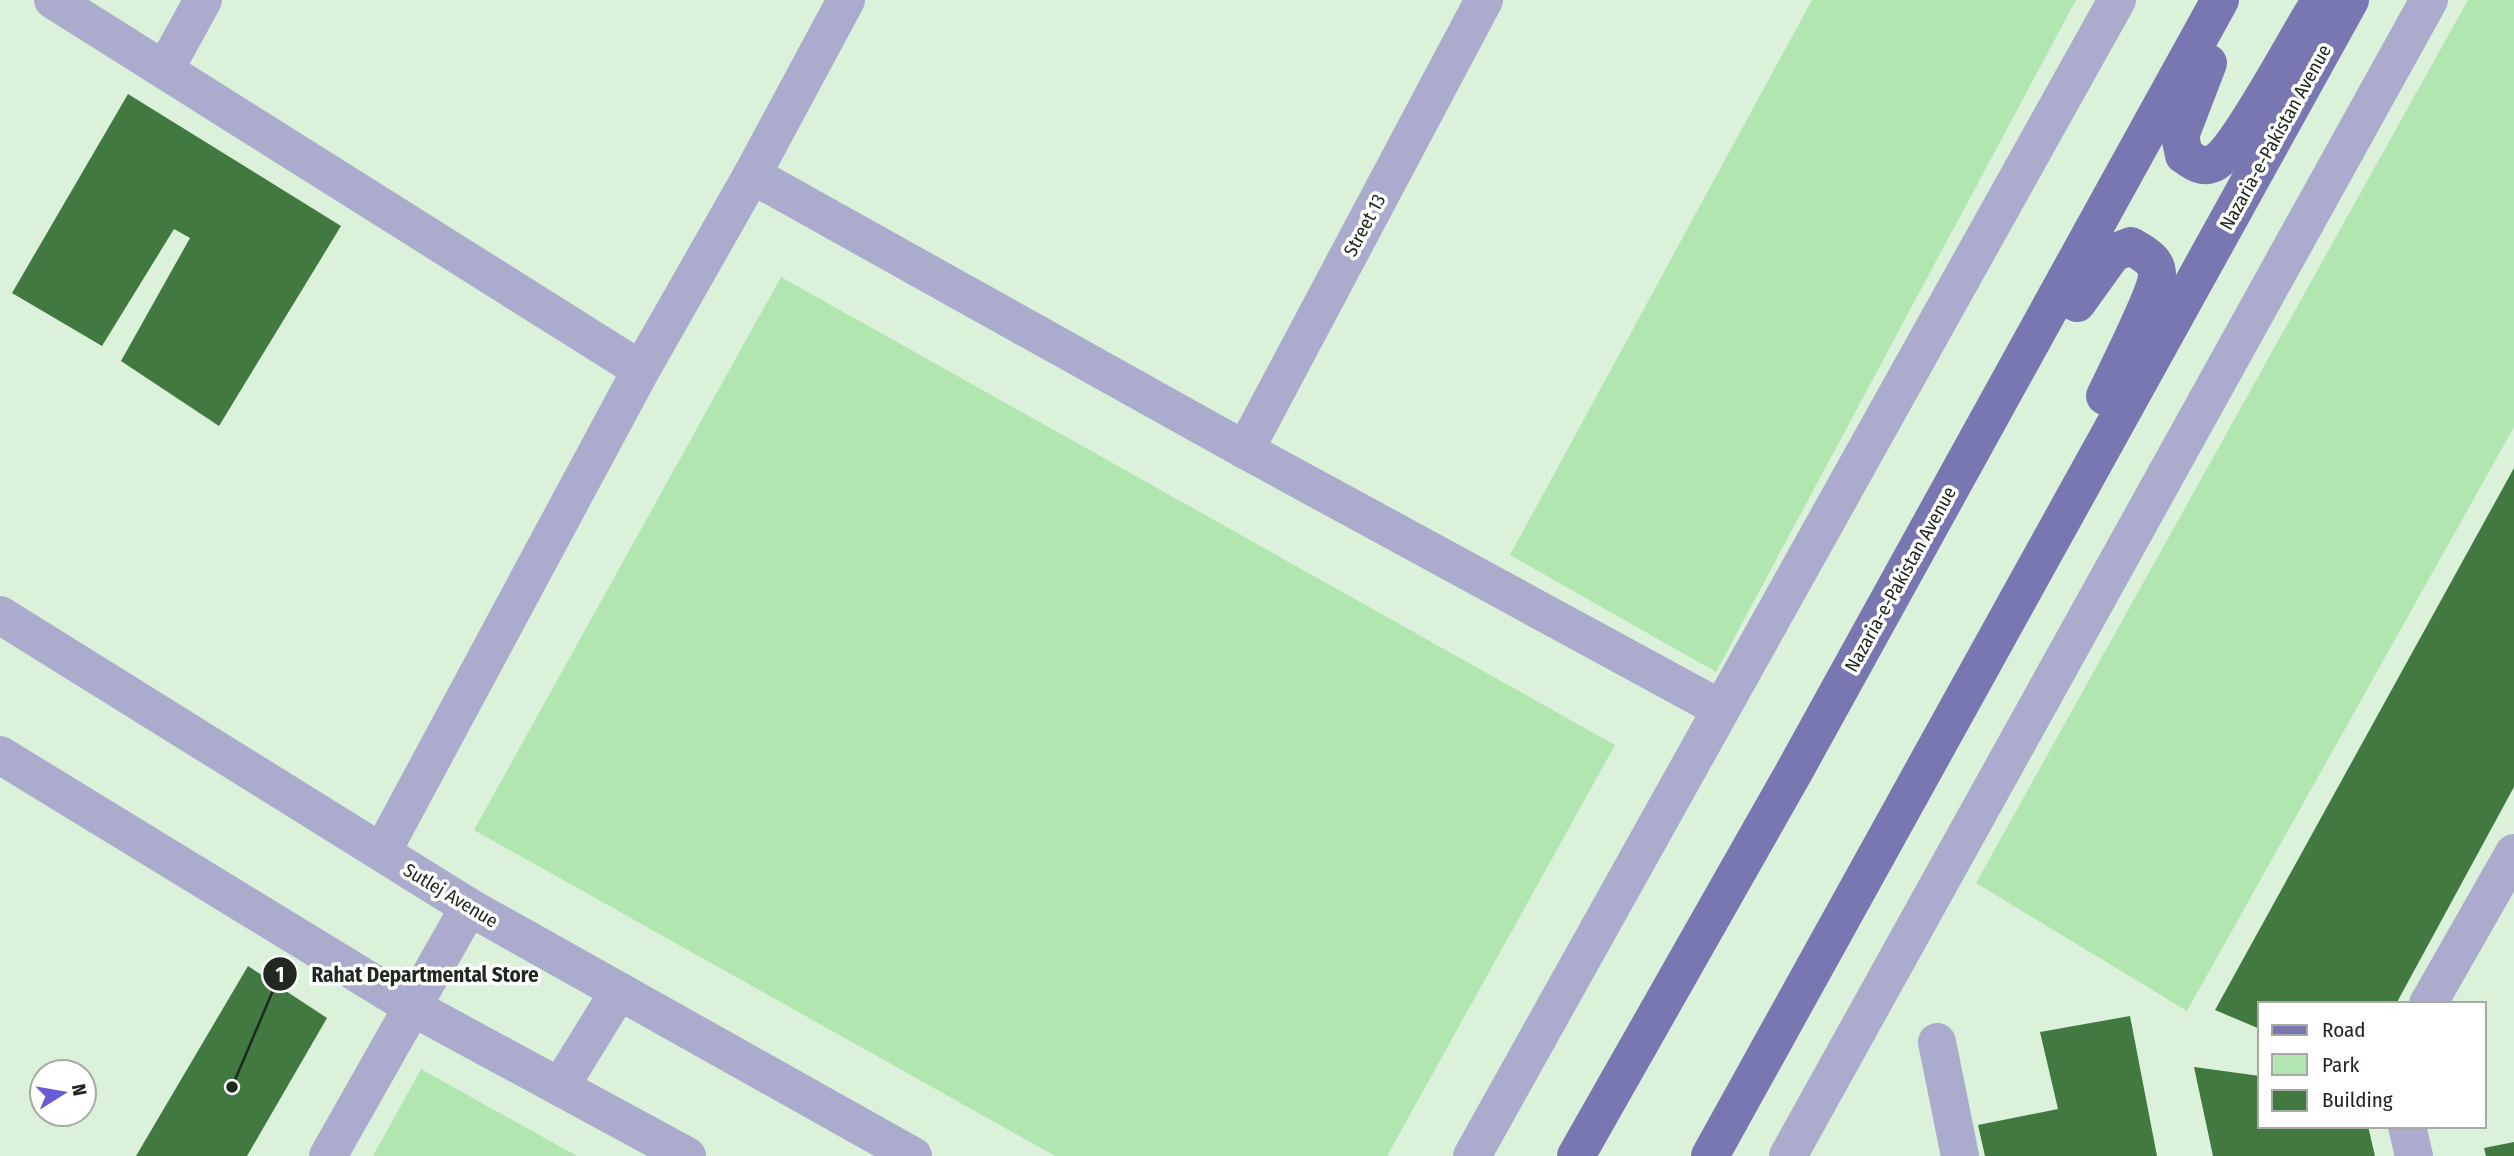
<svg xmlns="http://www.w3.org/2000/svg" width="2514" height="1156" font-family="'Fira Sans Condensed',sans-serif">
<rect width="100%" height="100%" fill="#dbf1da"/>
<!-- green -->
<g fill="#b2e6b0">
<polygon points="1812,0 2076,0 1716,672 1510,555"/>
<polygon points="2468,0 2514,0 2514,427 2187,1011 1976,883"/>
<polygon points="781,277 1615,745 1387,1156 1055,1156 474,830"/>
<polygon points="421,1069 577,1156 373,1156"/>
</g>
<!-- building -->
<g fill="#427941">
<polygon points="128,94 341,226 219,426 121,361 190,238 174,229 102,346 12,293"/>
<polygon points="2514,468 2514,787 2396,1004 2260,1004 2260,1029 2215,1010"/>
<polygon points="248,966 327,1018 247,1156 136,1156"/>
<polygon points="2130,1016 2157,1156 1985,1156 1978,1125 2058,1109 2040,1032"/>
<polygon points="2194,1067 2260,1076 2260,1126 2368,1126 2375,1156 2213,1156"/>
<polygon points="2514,1142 2514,1156 2486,1156 2484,1148"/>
</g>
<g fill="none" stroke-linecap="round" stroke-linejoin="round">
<!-- minor -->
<g stroke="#abaccd" stroke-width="38">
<polyline points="53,0 641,370"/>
<polyline points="165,69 203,0"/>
<polyline points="752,175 1245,450 1721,709"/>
<polyline points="1245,450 1484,0"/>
<polyline points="382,852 641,370 752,175 846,0"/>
<polyline points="2428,1004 2514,853"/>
<polyline points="1937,1042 1960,1156"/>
<polyline points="2407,1126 2414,1156"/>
<polyline points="328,1156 469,907"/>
<polyline points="1472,1156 2117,0"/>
<polyline points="1788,1156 2429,0"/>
</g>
<!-- tertiary -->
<g stroke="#abaccd" stroke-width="38">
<polyline points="0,615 469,907 913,1156"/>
<polyline points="0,755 414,1008 687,1156"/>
<polyline points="560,1087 619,991"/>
</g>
<!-- primary -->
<g stroke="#7877b2" stroke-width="38">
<path d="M2208 63 2180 136 2184 155C2193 161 2202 169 2214 163 2239 151 2300 30 2321 0"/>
<path d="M2077 303 2113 253 2131 246C2142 253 2156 259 2157 273 2158 290 2115 375 2105 396"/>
<polyline points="1576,1156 1795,770 2220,0"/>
<polyline points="1710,1156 2350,0"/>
</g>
</g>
<g text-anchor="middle" stroke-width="7" stroke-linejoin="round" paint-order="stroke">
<!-- street labels -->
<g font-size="19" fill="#20281f" stroke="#fff">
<text transform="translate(2275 137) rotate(-61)" y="7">Nazaria-e-Pakistan Avenue</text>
<text transform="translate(1364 225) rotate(-62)" y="7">Street 13</text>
<text transform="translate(1900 579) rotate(-61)" y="7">Nazaria-e-Pakistan Avenue</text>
<text transform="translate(451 895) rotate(31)" y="7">Sutlej Avenue</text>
</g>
</g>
<!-- callouts -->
<path fill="none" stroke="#20281f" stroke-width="2.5" d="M232 1087L280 974"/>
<g fill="#20281f" stroke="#fff" stroke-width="2.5">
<circle cx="232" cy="1087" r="7"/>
<circle cx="280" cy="974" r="18"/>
</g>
<g font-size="21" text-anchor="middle" font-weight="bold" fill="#fff">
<text x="280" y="982">1</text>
</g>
<g font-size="21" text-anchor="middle" font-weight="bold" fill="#20281f" stroke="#fff" stroke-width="7" stroke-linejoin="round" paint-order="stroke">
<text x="425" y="982">Rahat Departmental Store</text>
</g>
<!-- legend -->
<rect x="2258" y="1002" width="228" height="126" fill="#ffffff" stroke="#a6a9a5" stroke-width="2"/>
<rect x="2272" y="1025" width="35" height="10" fill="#7877b2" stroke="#a6a9a5" stroke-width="2"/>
<text x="2322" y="1037" font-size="21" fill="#20281f">Road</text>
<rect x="2272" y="1054" width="35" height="21" fill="#b2e6b0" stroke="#a6a9a5" stroke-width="2"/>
<text x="2322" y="1072" font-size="21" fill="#20281f">Park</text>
<rect x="2272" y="1090" width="35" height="21" fill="#427941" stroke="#a6a9a5" stroke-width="2"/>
<text x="2322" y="1107" font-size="21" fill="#20281f">Building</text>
<!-- north arrow -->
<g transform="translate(63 1093) rotate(79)"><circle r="33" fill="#ffffff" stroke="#a6a9a5" stroke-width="2"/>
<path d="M0-5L12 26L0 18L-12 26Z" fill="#6a5cd5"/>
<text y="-10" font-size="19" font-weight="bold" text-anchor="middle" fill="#20281f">N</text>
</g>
</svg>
